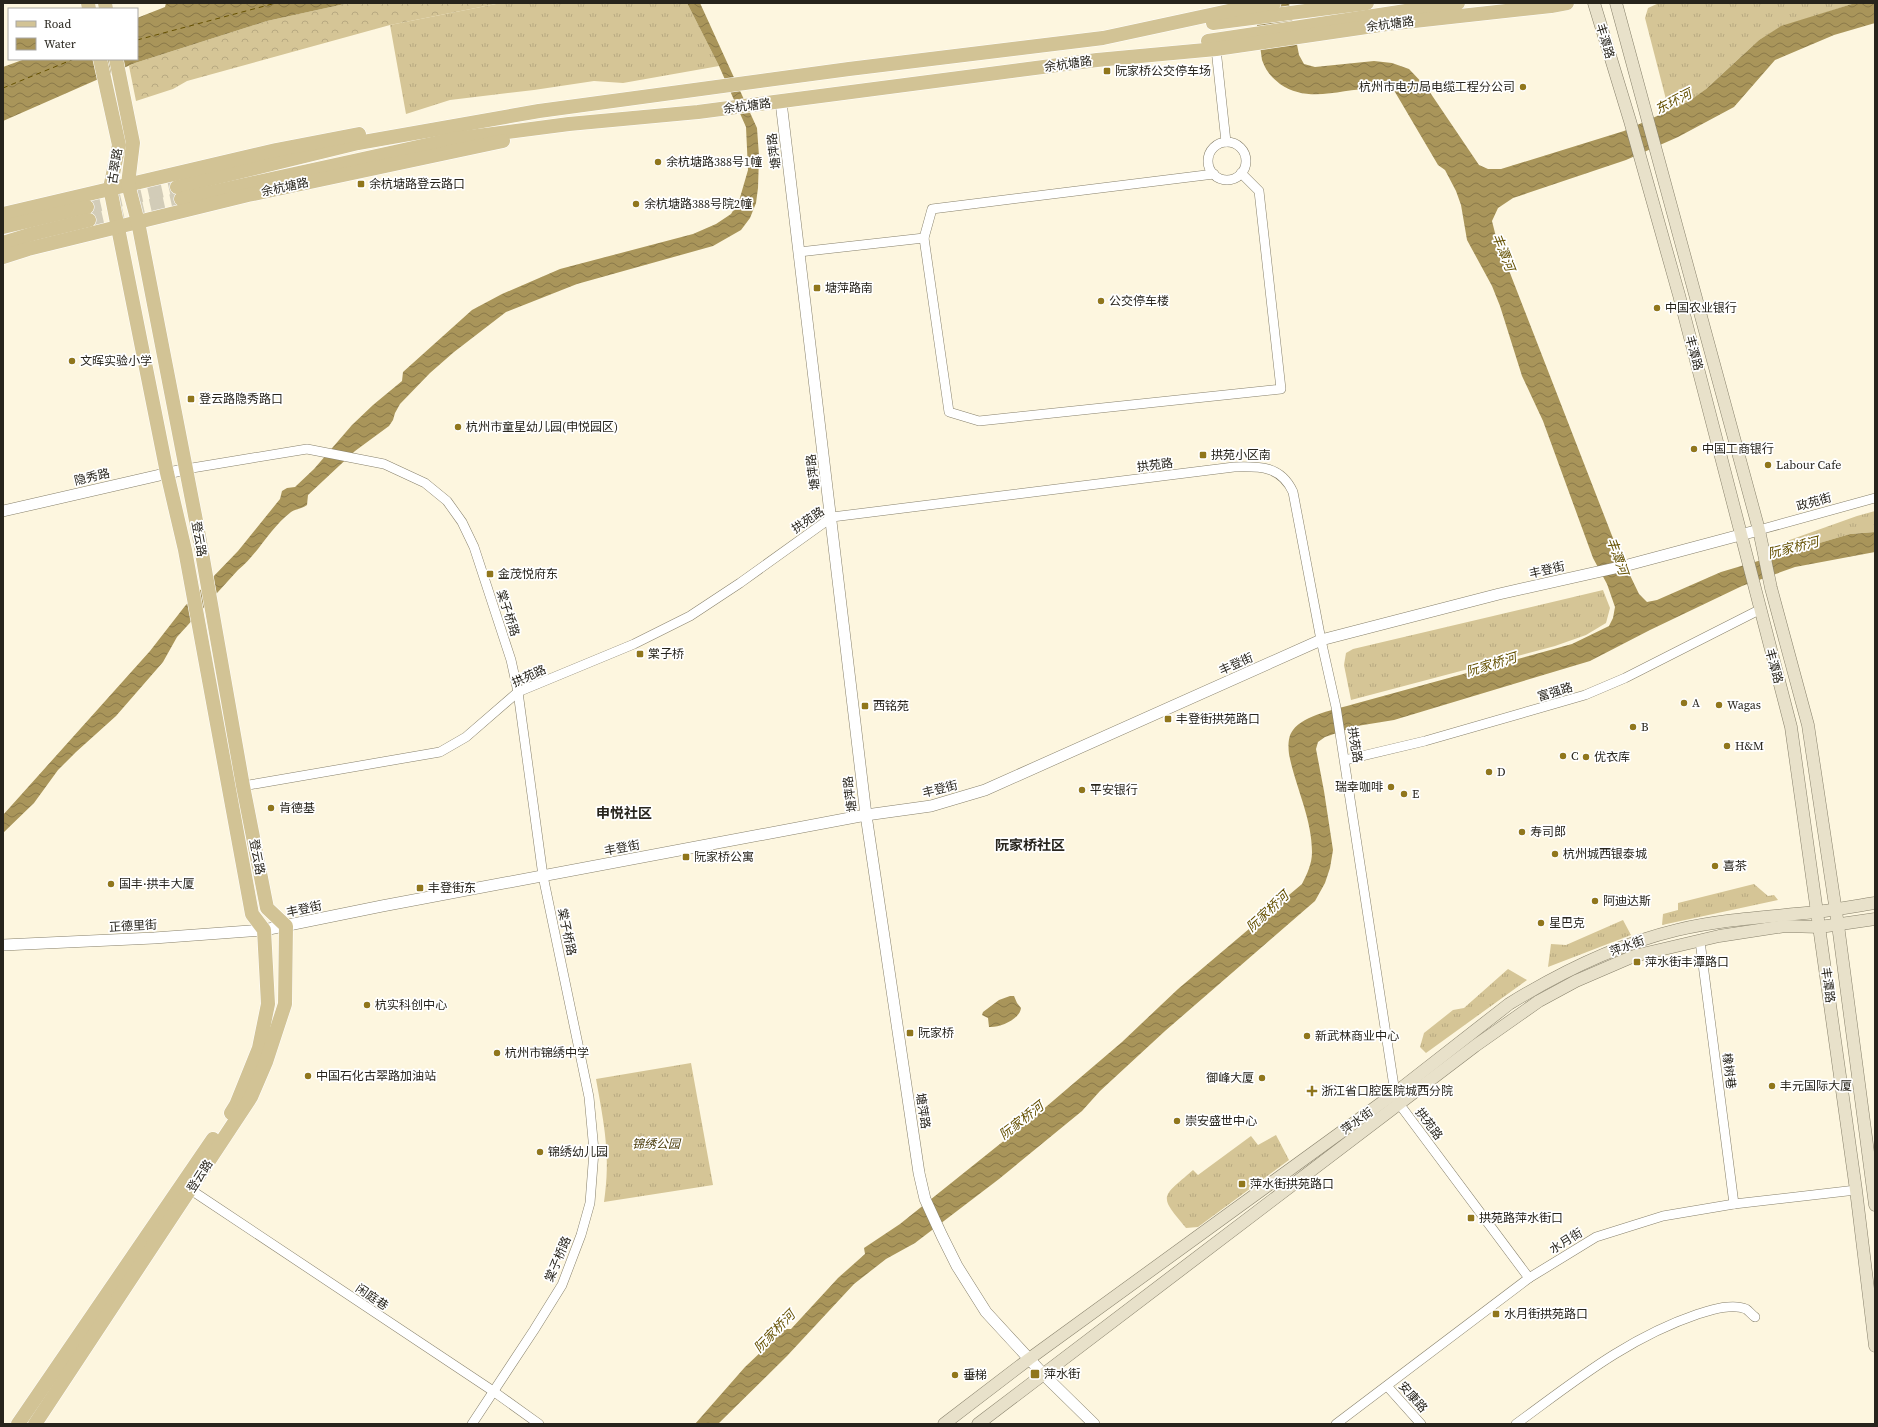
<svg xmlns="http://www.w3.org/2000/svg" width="1878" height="1427" font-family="'Source Serif 4','Noto Sans SC',serif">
<defs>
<pattern id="grass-tufts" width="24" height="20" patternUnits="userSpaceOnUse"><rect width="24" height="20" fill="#d5c596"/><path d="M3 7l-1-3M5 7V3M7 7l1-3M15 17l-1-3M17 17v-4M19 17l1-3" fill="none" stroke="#b7a981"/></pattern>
<pattern id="forest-crowns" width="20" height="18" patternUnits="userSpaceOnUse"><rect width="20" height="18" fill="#d5c596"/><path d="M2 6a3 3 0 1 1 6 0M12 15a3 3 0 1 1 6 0" fill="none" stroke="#b7a981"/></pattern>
<pattern id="water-waves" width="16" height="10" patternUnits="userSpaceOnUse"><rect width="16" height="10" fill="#a9955a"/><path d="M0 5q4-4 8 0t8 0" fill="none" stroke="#8a794a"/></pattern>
</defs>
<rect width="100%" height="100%" fill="#fdf6df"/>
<!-- grass -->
<g fill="url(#grass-tufts)">
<polygon points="501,3 687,3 719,66 623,83 594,81 534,90 450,100 406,114 390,25"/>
<polygon points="1659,3 1855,3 1781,27 1759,40 1706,89 1689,102 1669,111 1645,18 1648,8"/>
<polygon points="1875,511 1875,532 1850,534 1786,553 1784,542 1857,516"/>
<polygon points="1603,590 1610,608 1606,623 1586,635 1555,646 1351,700 1344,665 1346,653 1353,649"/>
<polygon points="1754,884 1768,896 1774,895 1778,900 1662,925 1663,914 1678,910 1678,903"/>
<polygon points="1623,920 1631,935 1548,967 1551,944 1566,945"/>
<polygon points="1508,969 1527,980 1426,1053 1420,1047 1424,1033 1453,1010 1464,1008"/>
<path d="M691 1063 713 1185 604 1202C611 1156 604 1124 596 1079Z"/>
<path d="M1276 1135 1289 1160 1198 1227 1186 1228C1158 1195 1161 1198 1193 1170L1198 1175 1251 1136 1258 1145Z"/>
</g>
<!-- forest -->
<polygon fill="url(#forest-crowns)" points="349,3 501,3 390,25 187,81 173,89 136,101 129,66 135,63 267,21"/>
<!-- water -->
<g fill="url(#water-waves)">
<polygon points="166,3 349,3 267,21 135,63 3,121 3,67 25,59 137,59 137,18 165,7"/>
<path d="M687 3H700L757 128 759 156 758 188 756 203 750 218 741 230 713 246 577 284 506 312 454 352 430 373 400 404 395 413 393 420 389 426 355 451 308 495 307 505C302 509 295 509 291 512 270 528 258 554 238 570L177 637 163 662 116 716 76 752 58 770 34 803 3 833V815L150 651 185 606 238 551 280 499 282 491 287 488 295 487 314 469 352 425 373 405 402 381 403 372 472 310 502 294 560 269 693 234 716 224 731 214 739 201 748 170 746 127 719 66Z"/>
<path d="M1254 3H1289L1299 55 1304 64 1315 67 1374 61 1392 63 1409 69 1427 88 1479 165 1488 169H1501L1624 131 1688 102 1706 89 1759 40 1781 26 1855 3H1875V23L1834 35 1775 60 1734 107 1678 137 1626 160 1513 198 1498 208 1492 221 1496 237 1616 546 1639 594 1647 602 1657 600 1721 572 1850 534 1875 532V552L1795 567 1742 586 1650 630 1590 661 1394 720 1357 726 1325 737 1318 742 1316 749 1324 791 1333 850 1330 868 1325 883 1315 901 1165 1031 1100 1091 1082 1111 999 1179 915 1243 886 1259 854 1284 787 1356 718 1424H695L745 1367 785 1329H791L838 1278 865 1254 864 1248 900 1224 1040 1112 1122 1042 1178 989 1302 884C1307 874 1312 864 1312 852 1312 818 1295 786 1289 754 1288 746 1288 736 1293 730 1304 715 1337 709 1354 704L1572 644 1609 626 1613 618 1615 607 1607 584 1593 558 1543 421 1522 376 1500 306 1492 286 1467 240 1461 205 1456 191 1445 170 1438 165 1395 92C1358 79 1316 109 1280 84 1271 77 1266 71 1262 60Z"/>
<path d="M1010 996H1014L1017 1003 1021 1008C1020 1019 1000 1028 989 1027L988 1018 982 1015 983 1012 999 1000Z"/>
</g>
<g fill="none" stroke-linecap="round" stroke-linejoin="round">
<!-- ferry -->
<g stroke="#655102" stroke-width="1" stroke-dasharray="5 4" stroke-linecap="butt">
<polyline points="137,40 276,3"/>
<polyline points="3,88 74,59"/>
</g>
<!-- primary-tunnel -->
<g stroke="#d2ccb8" stroke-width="14" stroke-dasharray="14 7" stroke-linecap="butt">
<polyline points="87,207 177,187"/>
<polyline points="89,220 181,199"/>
</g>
<defs>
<g id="minor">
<polyline points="1216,49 1226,142"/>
<circle cx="1227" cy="161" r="19"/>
<polyline points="1214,174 932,209 924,238 949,412 979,421 1281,389 1259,191 1241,173"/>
<polyline points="799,252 924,238"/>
<polyline points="186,469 307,449 384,464 425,483 447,501 462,522 474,547 511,660 518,692 543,876 589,1097 594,1151 590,1203 581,1235 562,1285 534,1330 472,1424"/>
<polyline points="1759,530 1875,498"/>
<polyline points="1345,760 1425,741 1585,695 1625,678 1759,610"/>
<path d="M243 786 440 752 466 737 518 692 634 644 690 616 740 583 832 517 1234 467C1260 466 1281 466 1293 492L1321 640 1336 707 1395 1093 1400 1105 1529 1278"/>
<polyline points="1700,941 1734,1204"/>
<polyline points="191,1190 493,1391 539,1424"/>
<polyline points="1387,1386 1421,1424"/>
<polyline points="1336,1424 1529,1278 1596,1237 1663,1216 1734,1204 1856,1190"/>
<path d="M1516 1424C1575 1381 1627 1338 1698 1314 1711 1310 1732 1303 1746 1309 1749 1311 1752 1315 1755 1317"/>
</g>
<g id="tertiary">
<polyline points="781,102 866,815 919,1173 925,1199 942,1236 957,1266 986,1312 1044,1375 1094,1424"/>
<polyline points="3,511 186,469"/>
<polyline points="3,945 154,938 264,930 382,906 866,815 931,806 985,790 1321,640 1499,594 1624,566 1759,530"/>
</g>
<g id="secondary">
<polyline points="1594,3 1630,121 1679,295 1791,727 1856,1190 1875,1346"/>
<polyline points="1616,3 1759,530 1771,588 1808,725 1838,925 1875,1205"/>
<path d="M944 1424 1029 1359 1395 1093 1509 1004C1561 972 1618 944 1677 930 1723 919 1769 917 1815 912 1835 910 1855 906 1875 903"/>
<polyline points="978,1424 1475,1046 1539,1001 1576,981 1634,956 1719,936 1785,926 1820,927 1875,919"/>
</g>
<g id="primary">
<polyline points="88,3 89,9"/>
<polyline points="105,3 106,9"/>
<polyline points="1213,23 1367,3"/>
<polyline points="1208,41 1458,3"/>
<polyline points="100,59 119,145 110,188 167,473 185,550 252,914 264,930 268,1004 259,1048 236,1105 231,1113"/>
<polyline points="177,187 358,143 539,111 849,69 1103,38 1247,7 1274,3"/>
<polyline points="181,199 454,139 569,124 698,112 1097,60 1216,49 1387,24 1551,6 1567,3"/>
<polyline points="3,214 276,150 359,134"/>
<polyline points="3,227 87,207"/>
<polyline points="3,243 32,234 89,220"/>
<polyline points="3,257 28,249 248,195 503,141"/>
<polyline points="18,1424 213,1139"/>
<polyline points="35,1424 251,1097 266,1062 285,1004 286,926 267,908 243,786 199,536 138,222 128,184 133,143 116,59"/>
</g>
</defs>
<!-- minor casing -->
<use href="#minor" stroke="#87806b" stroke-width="10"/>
<!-- tertiary casing -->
<use href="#tertiary" stroke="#87806b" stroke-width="12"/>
<!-- secondary casing -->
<use href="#secondary" stroke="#87806b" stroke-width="13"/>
<!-- primary casing -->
<use href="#primary" stroke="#fff" stroke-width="15"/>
<!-- minor -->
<use href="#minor" stroke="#fff" stroke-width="9"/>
<!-- tertiary -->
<use href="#tertiary" stroke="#fff" stroke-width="11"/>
<!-- secondary -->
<use href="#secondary" stroke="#e8e1ca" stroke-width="12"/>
<!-- primary -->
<use href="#primary" stroke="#d2c395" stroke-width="14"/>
</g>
<!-- markers -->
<g fill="#90761c" stroke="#fff" stroke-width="1.5">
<rect x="1103" y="67" width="8" height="8" rx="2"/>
<circle cx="1523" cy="87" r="4"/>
<circle cx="658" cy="162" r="4"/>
<rect x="357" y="180" width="8" height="8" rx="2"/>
<circle cx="636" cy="204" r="4"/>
<rect x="813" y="284" width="8" height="8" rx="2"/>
<circle cx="1101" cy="301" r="4"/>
<circle cx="1657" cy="308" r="4"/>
<circle cx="72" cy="361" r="4"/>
<rect x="187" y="395" width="8" height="8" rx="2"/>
<circle cx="458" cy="427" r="4"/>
<circle cx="1694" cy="449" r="4"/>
<rect x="1199" y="451" width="8" height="8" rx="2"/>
<circle cx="1768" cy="465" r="4"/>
<rect x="486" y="570" width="8" height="8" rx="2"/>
<rect x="636" y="650" width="8" height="8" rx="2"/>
<circle cx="1684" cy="703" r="4"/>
<circle cx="1719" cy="705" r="4"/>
<rect x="861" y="702" width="8" height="8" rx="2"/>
<rect x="1164" y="715" width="8" height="8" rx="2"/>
<circle cx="1633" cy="727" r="4"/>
<circle cx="1727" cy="746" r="4"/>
<circle cx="1563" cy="756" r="4"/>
<circle cx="1586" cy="757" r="4"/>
<circle cx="1489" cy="772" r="4"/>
<circle cx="1391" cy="787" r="4"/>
<circle cx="1082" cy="790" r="4"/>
<circle cx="1404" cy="794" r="4"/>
<circle cx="271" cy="808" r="4"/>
<circle cx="1522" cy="832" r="4"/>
<circle cx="1555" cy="854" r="4"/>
<rect x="682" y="853" width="8" height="8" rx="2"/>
<circle cx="1715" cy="866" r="4"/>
<circle cx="111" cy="884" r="4"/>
<rect x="416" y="884" width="8" height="8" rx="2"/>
<circle cx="1595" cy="901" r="4"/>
<circle cx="1541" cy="923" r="4"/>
<rect x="1633" y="958" width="8" height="8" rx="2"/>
<circle cx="367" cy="1005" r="4"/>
<rect x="906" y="1029" width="8" height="8" rx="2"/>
<circle cx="1307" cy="1036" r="4"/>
<circle cx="497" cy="1053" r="4"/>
<circle cx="308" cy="1076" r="4"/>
<circle cx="1262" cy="1078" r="4"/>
<circle cx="1772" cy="1086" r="4"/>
<path d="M1310 1085h4v4h4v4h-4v4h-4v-4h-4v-4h4z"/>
<circle cx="1177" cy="1121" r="4"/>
<circle cx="540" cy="1152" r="4"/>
<rect x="1238" y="1180" width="8" height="8" rx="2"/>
<rect x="1467" y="1214" width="8" height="8" rx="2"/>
<rect x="1492" y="1310" width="8" height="8" rx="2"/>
<rect x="1030" y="1369" width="10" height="10" rx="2"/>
<circle cx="955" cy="1375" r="4"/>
</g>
<g text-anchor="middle" stroke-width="3.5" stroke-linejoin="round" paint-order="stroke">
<!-- street labels -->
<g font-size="12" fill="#27241c" stroke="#fff">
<text transform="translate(1390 24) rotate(-7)" y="4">余杭塘路</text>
<text transform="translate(1605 41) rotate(73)" y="4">丰潭路</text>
<text transform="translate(1068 64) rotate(-8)" y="4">余杭塘路</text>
<text transform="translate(747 106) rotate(-7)" y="4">余杭塘路</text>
<text transform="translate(774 151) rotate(-97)" y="4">塘萍路</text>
<text transform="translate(115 166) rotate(-81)" y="4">古翠路</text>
<text transform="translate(285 187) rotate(-12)" y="4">余杭塘路</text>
<text transform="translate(1694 353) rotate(75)" y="4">丰潭路</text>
<text transform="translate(1155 465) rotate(-7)" y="4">拱苑路</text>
<text transform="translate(813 472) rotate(-97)" y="4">塘萍路</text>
<text transform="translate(92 477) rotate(-13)" y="4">隐秀路</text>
<text transform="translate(1814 502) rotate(-16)" y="4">政苑街</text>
<text transform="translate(808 520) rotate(-34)" y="4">拱苑路</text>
<text transform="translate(199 539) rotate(80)" y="4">登云路</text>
<text transform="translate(1547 570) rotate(-13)" y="4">丰登街</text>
<text transform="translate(508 613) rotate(72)" y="4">棠子桥路</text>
<text transform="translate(1236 664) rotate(-24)" y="4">丰登街</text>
<text transform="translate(1774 666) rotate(75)" y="4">丰潭路</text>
<text transform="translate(529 676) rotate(-24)" y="4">拱苑路</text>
<text transform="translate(1555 692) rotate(-17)" y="4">富强路</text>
<text transform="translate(1355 745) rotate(81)" y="4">拱苑路</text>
<text transform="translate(940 789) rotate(-14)" y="4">丰登街</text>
<text transform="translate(850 794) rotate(-97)" y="4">塘萍路</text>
<text transform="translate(622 848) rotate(-11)" y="4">丰登街</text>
<text transform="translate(257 857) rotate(79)" y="4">登云路</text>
<text transform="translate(304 909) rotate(-12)" y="4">丰登街</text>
<text transform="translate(133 926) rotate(-3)" y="4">正德里街</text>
<text transform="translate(567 932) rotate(78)" y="4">棠子桥路</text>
<text transform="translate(1627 946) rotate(-20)" y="4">萍水街</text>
<text transform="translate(1828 985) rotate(82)" y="4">丰潭路</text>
<text transform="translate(1729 1071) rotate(83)" y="4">橡树巷</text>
<text transform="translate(923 1111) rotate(81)" y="4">塘萍路</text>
<text transform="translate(1357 1121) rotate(-36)" y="4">萍水街</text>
<text transform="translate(1429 1124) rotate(53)" y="4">拱苑路</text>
<text transform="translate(200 1176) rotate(-57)" y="4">登云路</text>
<text transform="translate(1566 1241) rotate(-32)" y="4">水月街</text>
<text transform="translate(558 1259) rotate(-67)" y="4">棠子桥路</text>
<text transform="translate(372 1297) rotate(34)" y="4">闲庭巷</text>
<text transform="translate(1413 1397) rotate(48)" y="4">安康路</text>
</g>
<!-- poi labels -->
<g font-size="12" fill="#27241c" stroke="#fff" text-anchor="start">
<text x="1115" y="75">阮家桥公交停车场</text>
<text x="1515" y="91" text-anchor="end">杭州市电力局电缆工程分公司</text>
<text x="666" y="166">余杭塘路388号1幢</text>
<text x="369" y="188">余杭塘路登云路口</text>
<text x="644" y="208">余杭塘路388号院2幢</text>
<text x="825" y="292">塘萍路南</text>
<text x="1109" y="305">公交停车楼</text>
<text x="1665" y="312">中国农业银行</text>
<text x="80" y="365">文晖实验小学</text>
<text x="199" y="403">登云路隐秀路口</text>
<text x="466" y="431">杭州市童星幼儿园(申悦园区)</text>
<text x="1702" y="453">中国工商银行</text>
<text x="1211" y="459">拱苑小区南</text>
<text x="1776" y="469">Labour Cafe</text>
<text x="498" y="578">金茂悦府东</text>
<text x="648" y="658">棠子桥</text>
<text x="1692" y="707">A</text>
<text x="1727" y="709">Wagas</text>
<text x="873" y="710">西铭苑</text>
<text x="1176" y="723">丰登街拱苑路口</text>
<text x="1641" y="731">B</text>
<text x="1735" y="750">H&amp;M</text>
<text x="1571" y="760">C</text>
<text x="1594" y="761">优衣库</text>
<text x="1497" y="776">D</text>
<text x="1383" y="791" text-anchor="end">瑞幸咖啡</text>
<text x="1090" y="794">平安银行</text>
<text x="1412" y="798">E</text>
<text x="279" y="812">肯德基</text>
<text x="1530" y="836">寿司郎</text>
<text x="1563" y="858">杭州城西银泰城</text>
<text x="694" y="861">阮家桥公寓</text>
<text x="1723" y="870">喜茶</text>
<text x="119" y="888">国丰·拱丰大厦</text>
<text x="428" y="892">丰登街东</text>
<text x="1603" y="905">阿迪达斯</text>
<text x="1549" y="927">星巴克</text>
<text x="1645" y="966">萍水街丰潭路口</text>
<text x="375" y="1009">杭实科创中心</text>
<text x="918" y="1037">阮家桥</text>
<text x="1315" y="1040">新武林商业中心</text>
<text x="505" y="1057">杭州市锦绣中学</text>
<text x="316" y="1080">中国石化古翠路加油站</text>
<text x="1254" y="1082" text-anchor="end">御峰大厦</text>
<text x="1780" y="1090">丰元国际大厦</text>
<text x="1321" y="1095">浙江省口腔医院城西分院</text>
<text x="1185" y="1125">崇安盛世中心</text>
<text x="548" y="1156">锦绣幼儿园</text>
<text x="1250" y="1188">萍水街拱苑路口</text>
<text x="1479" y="1222">拱苑路萍水街口</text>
<text x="1504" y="1318">水月街拱苑路口</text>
<text x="1044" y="1378">萍水街</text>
<text x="963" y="1379">垂梯</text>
</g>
<!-- park labels -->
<g font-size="12" font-style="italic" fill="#4d3e0d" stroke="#fff">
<text x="656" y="1148">锦绣公园</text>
</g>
<!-- water labels -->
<g font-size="13" font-style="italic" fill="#655102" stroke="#fff">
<text transform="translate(1673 101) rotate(-27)" y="5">东环河</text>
<text transform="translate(1504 252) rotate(68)" y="5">丰潭河</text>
<text transform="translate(1793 547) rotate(-14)" y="5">阮家桥河</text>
<text transform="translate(1618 556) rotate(70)" y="5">丰潭河</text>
<text transform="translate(1491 664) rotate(-17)" y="5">阮家桥河</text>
<text transform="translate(1267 911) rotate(-43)" y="5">阮家桥河</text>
<text transform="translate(1021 1120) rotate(-38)" y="5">阮家桥河</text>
<text transform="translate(774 1331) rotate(-46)" y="5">阮家桥河</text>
</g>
<!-- quarter labels -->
<g font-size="14" font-weight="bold" fill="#27241c" stroke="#fff">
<text x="624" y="818">申悦社区</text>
<text x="1030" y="850">阮家桥社区</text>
</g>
</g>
<!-- border -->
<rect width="1878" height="1427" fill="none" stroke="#27241c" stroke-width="8"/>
<!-- legend -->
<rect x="8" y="8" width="130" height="52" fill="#ffffff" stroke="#a9a7a4"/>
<rect x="16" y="21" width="20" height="6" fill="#d2c395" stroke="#a9a7a4"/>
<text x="44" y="28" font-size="12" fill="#27241c">Road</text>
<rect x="16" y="38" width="20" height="12" fill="url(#water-waves)" stroke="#a9a7a4"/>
<text x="44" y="48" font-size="12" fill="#27241c">Water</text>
</svg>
